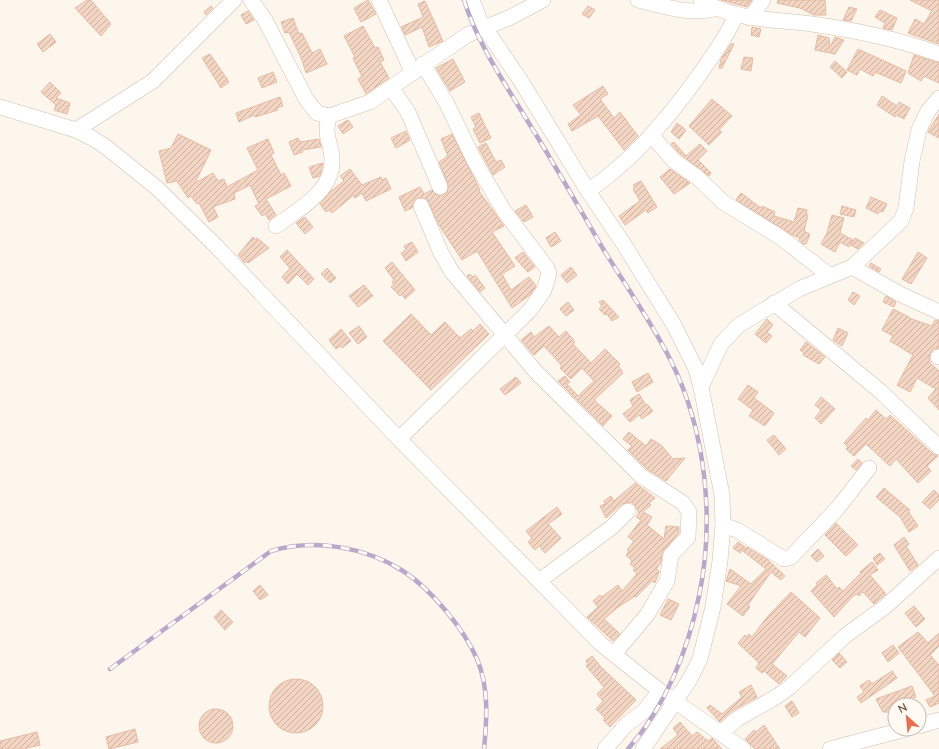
<svg xmlns="http://www.w3.org/2000/svg" width="939" height="749" font-family="Lato,sans-serif">
<defs>
<pattern id="building-hatch" width="6" height="6" patternUnits="userSpaceOnUse"><rect width="6" height="6" fill="#f3d5c3"/><path d="M-1 1l2-2M0 6l6-6M5 7l2-2" fill="none" stroke="#cab0a1"/></pattern>
</defs>
<rect width="100%" height="100%" fill="#fdf6ec"/>
<!-- building -->
<g fill="url(#building-hatch)" stroke="#e6bba3">
<polygon points="87,0 91,0 111,24 101,36 75,8"/>
<polygon points="368,0 376,14 361,22 354,8"/>
<polygon points="721,0 752,0 747,7"/>
<polygon points="778,0 825,0 826,15 814,15 800,8 777,3"/>
<polygon points="910,0 939,0 939,44 908,33 915,19 924,24 932,11"/>
<polygon points="425,1 443,41 429,47 422,27 405,35 401,27 423,17 418,4"/>
<polygon points="211,6 213,8 206,15 204,12"/>
<polygon points="588,6 595,10 589,18 582,14"/>
<polygon points="849,7 857,9 851,21 843,20"/>
<polygon points="880,10 897,18 892,30 883,28 885,23 875,17"/>
<polygon points="248,11 254,20 246,24 241,15"/>
<polygon points="293,18 299,34 302,33 312,53 320,49 327,64 306,73 302,60 289,32 285,33 281,22"/>
<polygon points="363,26 375,48 378,47 384,60 380,62 389,78 366,94 358,79 362,77 353,58 355,57 344,36"/>
<polygon points="752,27 761,29 759,37 751,35"/>
<polygon points="50,34 56,42 43,52 37,44"/>
<polygon points="818,35 829,38 830,47 835,37 844,40 835,54 815,50"/>
<polygon points="731,44 734,44 722,68 719,68 721,59"/>
<polygon points="858,49 906,71 901,83 875,72 873,76 860,69 857,75 847,70"/>
<polygon points="210,54 229,82 221,88 202,58"/>
<polygon points="914,55 939,63 939,83 924,76 921,81 908,73"/>
<polygon points="744,57 753,58 751,71 741,69"/>
<polygon points="453,59 465,82 450,91 436,68"/>
<polygon points="835,61 847,72 842,78 830,67"/>
<polygon points="273,72 277,82 262,88 258,78"/>
<polygon points="50,82 61,93 56,98 70,103 67,114 54,110 56,105 41,92"/>
<polygon points="603,86 608,94 600,99 614,118 620,112 638,136 624,150 598,116 572,131 568,124 581,115 573,105"/>
<polygon points="882,96 897,106 899,102 910,108 904,119 896,115 895,117 877,105"/>
<polygon points="280,97 283,106 277,108 278,110 255,117 254,115 239,122 236,113"/>
<polygon points="712,99 732,116 719,130 722,132 709,145 689,126"/>
<polygon points="479,113 491,138 480,143 473,129 476,127 471,117"/>
<polygon points="939,114 939,138 928,132"/>
<polygon points="348,120 353,127 343,134 338,126"/>
<polygon points="677,123 686,130 679,139 671,132"/>
<polygon points="406,131 410,140 396,148 391,138"/>
<polygon points="178,134 211,150 195,183 213,173 218,181 224,179 227,187 258,170 247,148 268,139 274,153 271,155 281,175 284,173 291,186 266,199 276,215 269,220 265,214 262,216 255,206 259,204 250,185 234,193 235,199 213,207 218,217 209,222 199,203 197,204 191,196 188,198 177,181 167,183 159,151 171,148"/>
<polygon points="452,134 480,190 479,191 504,226 492,232 515,266 502,274 511,290 529,277 536,286 530,295 512,308 477,251 462,260 439,225 427,199 417,198 414,201 412,208 405,211 399,197 420,187 424,194 432,190 439,196 447,193 448,184 439,162 448,156 441,139"/>
<polygon points="298,138 300,142 319,139 321,147 302,150 303,152 294,155 289,142"/>
<polygon points="674,142 686,156 700,144 707,151 698,160 711,173 709,176 680,154 671,144"/>
<polygon points="486,143 496,162 501,160 505,167 493,175 478,147"/>
<polygon points="323,163 320,176 313,178 309,167"/>
<polygon points="350,169 362,185 381,177 382,180 386,178 391,189 366,201 362,193 355,198 354,195 332,213 329,210 326,212 320,204 331,191 344,181 340,176"/>
<polygon points="670,169 690,183 674,194 660,177"/>
<polygon points="641,181 657,207 648,213 646,210 625,225 619,216 640,201 633,189 635,188 633,185"/>
<polygon points="741,193 761,208 762,206 775,212 774,216 794,222 798,208 807,210 806,215 808,215 804,231 810,234 806,244 803,244 799,240 800,238 792,235 736,200"/>
<polygon points="871,197 887,204 883,212 879,211 878,214 866,208"/>
<polygon points="526,205 533,217 524,222 515,211"/>
<polygon points="842,206 856,210 854,217 840,214"/>
<polygon points="832,215 844,218 840,233 853,240 849,247 840,242 835,252 821,244 827,233"/>
<polygon points="305,217 313,227 305,234 296,223"/>
<polygon points="555,232 561,241 551,247 546,238"/>
<polygon points="253,237 256,240 257,238 269,248 248,263 247,261 245,263 238,255"/>
<polygon points="855,238 864,243 858,249 851,245"/>
<polygon points="412,242 418,252 406,261 401,253 406,250 404,246"/>
<polygon points="287,250 314,279 308,285 297,274 288,284 282,277 290,268 280,257"/>
<polygon points="523,252 535,267 528,272 515,258"/>
<polygon points="918,252 927,258 911,284 902,279"/>
<polygon points="392,262 415,290 405,299 402,294 400,296 391,287 394,285 392,282 394,280 385,268"/>
<polygon points="871,263 881,269 879,272 869,266"/>
<polygon points="571,267 577,275 567,283 561,275"/>
<polygon points="327,268 336,278 330,283 321,274"/>
<polygon points="470,274 473,277 475,275 485,288 480,292 467,276"/>
<polygon points="364,285 373,296 358,307 349,296"/>
<polygon points="853,292 860,296 854,305 848,300"/>
<polygon points="886,296 896,302 894,307 883,302"/>
<polygon points="603,300 619,317 612,321 606,313 605,315 599,309 602,306 599,302"/>
<polygon points="568,302 574,310 566,316 560,309"/>
<polygon points="893,309 909,317 909,318 932,326 935,320 939,321 939,348 933,349 929,357 930,363 939,371 939,410 928,398 936,389 917,378 910,392 897,385 913,355 890,341 893,336 882,330"/>
<polygon points="411,314 431,335 445,322 460,338 471,329 473,331 480,324 489,334 431,390 383,341"/>
<polygon points="767,319 773,325 767,332 772,336 766,343 755,334"/>
<polygon points="359,326 367,337 358,344 349,333"/>
<polygon points="549,326 559,337 566,331 575,342 573,344 591,363 605,349 620,364 618,365 623,373 594,400 612,416 603,426 558,381 565,376 570,382 567,384 578,396 594,381 582,368 571,379 560,368 562,366 544,346 534,355 521,340 531,332 534,337"/>
<polygon points="838,328 848,333 842,346 833,340"/>
<polygon points="341,329 351,341 342,348 340,346 336,349 329,340"/>
<polygon points="806,342 825,357 819,364 803,355 804,353 800,350"/>
<polygon points="648,373 653,382 637,392 632,382"/>
<polygon points="516,377 521,383 505,395 500,389"/>
<polygon points="748,385 758,392 754,398 774,413 765,426 749,416 753,410 738,399"/>
<polygon points="639,394 646,405 647,404 653,411 642,419 639,415 630,422 623,414 633,406 630,400"/>
<polygon points="821,397 835,409 821,424 815,418 821,410 815,405"/>
<polygon points="876,410 886,419 890,415 933,454 938,456 927,466 931,471 918,483 896,459 890,466 866,444 854,456 846,449 848,447 844,443 866,418 868,420"/>
<polygon points="629,432 646,446 651,439 661,445 673,459 685,458 666,481 647,469 628,450 632,446 623,439"/>
<polygon points="774,435 786,449 779,455 767,440"/>
<polygon points="858,459 862,463 856,470 851,466"/>
<polygon points="635,483 655,498 649,503 651,505 643,512 652,517 647,525 664,539 666,526 679,527 679,533 662,553 661,563 656,569 659,571 655,583 652,581 636,597 635,596 617,608 604,619 620,634 613,641 587,617 598,607 593,601 600,595 602,597 618,585 622,591 637,574 633,570 635,568 630,564 632,561 626,555 629,551 627,550 634,541 628,537 641,520 636,517 639,513 635,505 631,502 622,504 606,518 600,506 605,504 604,501 611,496 614,501"/>
<polygon points="884,488 910,510 908,511 918,526 909,532 900,517 876,497"/>
<polygon points="934,490 939,495 939,500 930,509 922,502"/>
<polygon points="557,507 562,514 548,524 561,538 545,553 539,546 535,550 528,542 532,538 526,531"/>
<polygon points="836,523 858,545 846,556 825,535"/>
<polygon points="904,537 909,544 906,546 918,565 910,571 894,545"/>
<polygon points="738,542 745,547 740,553 733,548"/>
<polygon points="747,547 768,560 785,576 781,580 771,572 748,605 750,607 743,616 727,604 741,586 726,581 730,569 751,584 766,569 743,551"/>
<polygon points="818,549 824,556 817,562 811,556"/>
<polygon points="880,553 885,559 877,565 873,558"/>
<polygon points="872,562 878,570 870,575 886,594 874,604 863,592 859,596 857,594 853,596 834,617 811,591 817,585 816,583 826,575 837,589 839,587 843,591 861,573 860,572"/>
<polygon points="260,585 268,595 260,600 253,591"/>
<polygon points="791,592 820,618 805,637 799,632 772,664 787,676 779,684 764,671 762,673 756,668 759,663 738,643 745,635 746,637 749,634 752,637 767,617"/>
<polygon points="668,599 679,604 671,620 660,615"/>
<polygon points="914,606 925,619 916,627 905,613"/>
<polygon points="221,610 233,622 225,630 214,617"/>
<polygon points="918,632 928,643 939,633 939,646 930,655 939,665 939,703 930,707 926,700 935,696 898,647"/>
<polygon points="893,645 899,653 888,662 882,653"/>
<polygon points="839,653 847,662 840,668 832,660"/>
<polygon points="592,656 601,667 636,700 610,727 603,720 605,718 596,709 603,701 597,694 604,687 586,666 588,664 586,661"/>
<polygon points="892,671 897,678 861,703 857,697 864,692 860,686 869,680 872,684"/>
<circle cx="296" cy="706" r="27"/>
<polygon points="751,685 757,697 732,711 720,722 707,708 710,705 722,714 742,697 739,692"/>
<polygon points="912,686 916,697 895,704 894,723 888,712 883,712 876,699"/>
<polygon points="792,701 799,713 792,717 785,706"/>
<circle cx="216" cy="726" r="17"/>
<polygon points="680,722 692,736 697,732 708,741 712,738 722,749 660,749 678,735 673,728"/>
<polygon points="764,725 780,749 755,749 745,739 754,730 756,732"/>
<polygon points="135,729 138,742 109,749 106,737"/>
<polygon points="37,732 40,745 23,749 0,749 0,741"/>
</g>
<g fill="none" stroke-linecap="round" stroke-linejoin="round">
<defs>
<g id="minor">
<polyline points="251,0 265,20 306,99 317,113 329,116 370,102 467,35 511,17 543,0"/>
<polyline points="379,0 413,73"/>
<polyline points="472,0 480,21 519,78 588,191 623,243 674,325 696,369 701,387 722,495 723,525 720,561 713,607 700,659 690,679 643,749"/>
<path d="M638 0C662 6 691 16 716 8"/>
<path d="M701 0C735 21 774 19 812 24 855 30 898 39 939 54"/>
<polyline points="750,18 763,0"/>
<polyline points="392,89 408,112 440,187"/>
<polyline points="0,107 76,130 92,138 106,147 157,188 218,248 399,439 601,644 660,691 743,749"/>
<polyline points="76,130 153,81 234,0"/>
<polyline points="652,136 674,161 697,177 723,202 780,237 829,275"/>
<path d="M588 191C632 161 666 121 697 78 711 58 726 38 736 15"/>
<polyline points="421,206 441,253 452,272 536,372 641,476 683,503 689,512 688,537 671,555 667,581 647,615 614,654"/>
<path d="M276 226C297 210 335 191 332 158 330 139 324 137 329 116"/>
<polyline points="852,267 900,294 939,312"/>
<polyline points="774,303 880,391 939,447"/>
<polyline points="938,357 939,357"/>
<polyline points="701,387 721,344 739,325 799,289 852,267 901,221 906,208 912,161 919,130 928,111 939,98"/>
<polyline points="399,439 531,309 544,290 549,274 547,268 504,211 474,160 447,104 423,64"/>
<polyline points="723,525 737,530 784,559 791,557 837,509 869,468"/>
<polyline points="539,581 612,527 628,511"/>
<polyline points="919,726 939,720"/>
<polyline points="721,733 737,719 776,697 790,687 845,636 886,606 939,558"/>
<polyline points="605,749 626,725 644,711 660,691"/>
<polyline points="830,749 906,729"/>
</g>
</defs>
<!-- minor casing -->
<use href="#minor" stroke="#d1beb0" stroke-width="16"/>
<!-- minor -->
<use href="#minor" stroke="#fff" stroke-width="15"/>
<defs>
<g id="rail">
<path d="M464 0C478 45 506 85 530 125 555 165 578 206 602 247 625 285 651 321 671 361 706 431 715 520 699 596 688 651 665 707 628 749"/>
<path d="M110 669 271 551C314 538 365 547 403 571 431 589 464 629 477 659 489 687 487 719 484 749"/>
</g>
</defs>
<!-- rail casing -->
<use href="#rail" stroke="#b9a8c9" stroke-width="4.5"/>
<!-- rail -->
<use href="#rail" stroke="#fffaf3" stroke-width="3" stroke-dasharray="9" stroke-linecap="butt"/>
</g>
<!-- north arrow -->
<g transform="translate(907 717) rotate(333)"><circle r="19" fill="#fffaf3" stroke="#cabbb1"/>
<path d="M0-3L7 15L0 10L-7 15Z" fill="#e76f51"/>
<text y="-6" font-size="11" font-weight="bold" text-anchor="middle" fill="#7a5c4d">N</text>
</g>
</svg>
